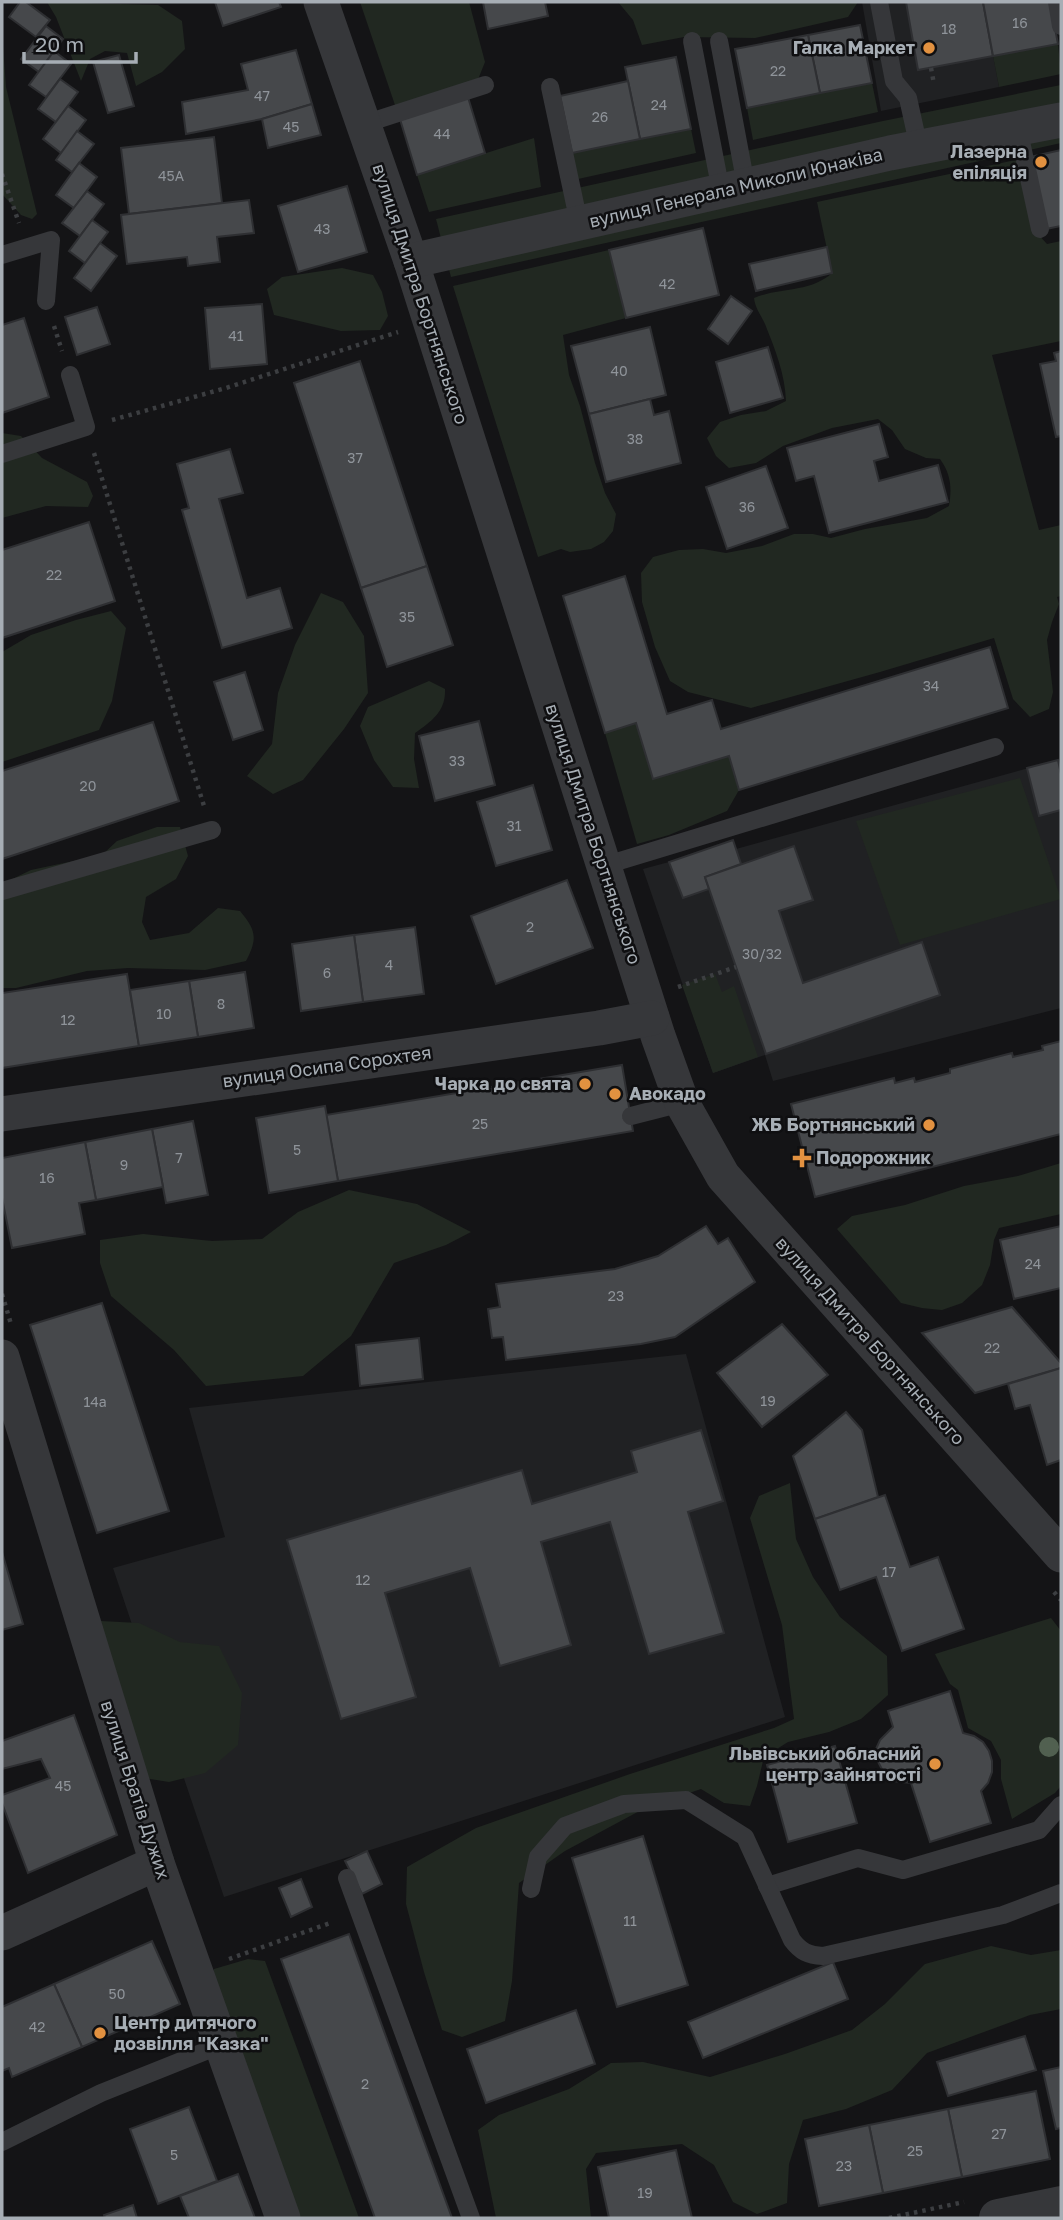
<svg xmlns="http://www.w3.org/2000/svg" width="1063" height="2220" font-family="'Golos Text',sans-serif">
<rect width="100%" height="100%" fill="#141416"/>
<!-- built -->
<g fill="#202123">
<polygon points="862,2 983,2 999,87 881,111"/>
<polygon points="1058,760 1061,774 1061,1008 773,1081 765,1055 713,1073 643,869 669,862 736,849"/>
<polygon points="686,1354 785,1717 224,1897 113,1568 225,1537 189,1408"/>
</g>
<!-- green -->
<g fill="#212821">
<polygon points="47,2 158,5 182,21 185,49 162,72 136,86 127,53 105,51 90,59 81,81 56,17"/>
<polygon points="360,2 469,2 485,62 477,82 396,108"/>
<polygon points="618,2 858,2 848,17 755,38 684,37 642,45 633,20"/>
<polygon points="2,32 6,87 37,214 32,219 21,215 2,194"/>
<polygon points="1058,44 1061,74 999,87 993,56"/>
<polygon points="872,83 878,112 753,140 747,108"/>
<polygon points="1061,85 1061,143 451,277 436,219 883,121"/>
<polygon points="691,129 696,153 578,179 572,153"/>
<polygon points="534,138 541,187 429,212 417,175"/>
<path d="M1020 159 1035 231 1047 244 1061 241V341L992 355 1039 530 1061 525V596L1057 597 1059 604 1052 622 1047 640 1053 692 1049 709 1030 717 1013 699 994 638 880 672 751 708 688 692 670 681 655 647 642 602 641 573 653 557 679 550 703 549 726 553 762 546 794 534H813L831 538 865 529 927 518 949 506C952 488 951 474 940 459L926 458 905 449 892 430 878 419 832 428 783 446 756 463 729 468 716 456 707 438 720 422 741 415 766 411 786 401C785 374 775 349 765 324 761 315 755 308 754 298 780 287 810 293 832 273L817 202Z"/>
<polygon points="609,250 626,318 563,335 569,375 580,406 595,463 605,493 616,514 613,531 604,542 591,549 570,552 561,549 538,557 453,286"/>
<polygon points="342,268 373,275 382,292 388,316 380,330 341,331 274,315 267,289 282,277"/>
<polygon points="2,433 21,436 42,458 87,482 93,496 88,507 46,506 2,518"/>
<polygon points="321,593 343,602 364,636 368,693 344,729 303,780 273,794 247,776 272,744 278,693 295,645"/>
<polygon points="111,611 126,628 112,701 99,730 2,762 2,652 31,635 76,620"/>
<path d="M429 681 445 689C446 711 432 721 415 733L414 759 419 788 393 787 374 760 360 726 368 707Z"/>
<polygon points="636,723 654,779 729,756 739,790 727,811 669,835 637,844 605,733"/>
<polygon points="1020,778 1061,899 900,945 856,821"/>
<path d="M157 827H180L188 856 176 879 146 897 142 922 150 940 189 933 218 908 240 911C256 930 258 938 246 961L205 970 128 968 87 971 16 988H2V884L31 870 102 855 117 841Z"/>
<polygon points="715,974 722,992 734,986 758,1057 713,1073 682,985"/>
<polygon points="1061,1163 1061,1214 999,1228 994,1240 990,1265 982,1285 962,1303 942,1310 922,1308 901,1303 837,1229 852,1216 905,1205 964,1186 1018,1176"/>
<polygon points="349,1190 417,1204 471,1232 446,1245 394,1263 351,1336 303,1376 206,1386 174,1350 111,1296 100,1263 100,1240 143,1234 212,1241 262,1239 298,1212"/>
<polygon points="790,1483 796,1539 813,1577 840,1617 887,1656 888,1695 861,1719 829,1732 788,1742 764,1757 757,1786 750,1806 724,1803 701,1789 645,1808 565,1851 519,1883 512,1981 505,2021 462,2037 442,2030 424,1972 406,1904 407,1867 476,1828 630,1774 774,1728 794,1719 782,1625 750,1518 759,1496"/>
<polygon points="1051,1618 1061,1631 1061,1786 1055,1793 1012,1819 1001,1779 1001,1760 991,1741 968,1728 958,1690 950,1684 935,1654"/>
<polygon points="101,1621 139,1623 180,1642 219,1646 242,1693 238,1745 205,1773 169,1782 144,1778 103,1656"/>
<polygon points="991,1946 1031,1955 1061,1950 1061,2009 1030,2015 927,2053 892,2090 846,2109 803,2120 789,2164 787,2203 757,2214 733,2202 714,2165 682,2144 596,2153 586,2169 591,2218 496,2218 478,2130 499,2115 569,2089 611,2063 643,2062 710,2077 785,2054 852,2030 885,2004 925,1964"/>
<polygon points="248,1959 265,1961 359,2218 290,2218 208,1990 214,1969"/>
</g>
<!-- building -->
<g fill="#46484b" stroke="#2e2f32" stroke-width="2">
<polygon points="20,2 26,2 50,20 36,37 9,17"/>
<polygon points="215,2 279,2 281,7 223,26"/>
<polygon points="483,2 545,2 548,16 488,29"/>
<polygon points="906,2 983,2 993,56 918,70"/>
<polygon points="983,2 1050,2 1058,44 993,56"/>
<polygon points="860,25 872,83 820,93 808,35"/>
<polygon points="46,26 63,39 39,72 21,59"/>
<polygon points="808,35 820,93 747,108 735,49"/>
<polygon points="296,50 312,104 262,119 186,134 182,102 248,90 241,64"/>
<polygon points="54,51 71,64 46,97 29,85"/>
<polygon points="119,55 134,106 108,113 93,62"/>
<polygon points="676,57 691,129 640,139 625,67"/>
<polygon points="60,79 78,92 56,122 38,109"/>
<polygon points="628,81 640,139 572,153 560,96"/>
<polygon points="467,94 485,153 417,175 399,116"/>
<polygon points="312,104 321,135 268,148 262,119"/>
<polygon points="68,106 86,120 61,153 43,139"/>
<polygon points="77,131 94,144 72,172 56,160"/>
<polygon points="214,137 222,203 129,214 121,148"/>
<polygon points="1061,150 1061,226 1046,229 1030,157"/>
<polygon points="79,163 97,177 74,208 56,195"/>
<polygon points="347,186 367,252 298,272 278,206"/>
<polygon points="87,191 104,204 80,236 62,223"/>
<polygon points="249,200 254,233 217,237 220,262 188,266 187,257 127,264 121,215"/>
<polygon points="92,220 108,232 85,263 69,251"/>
<polygon points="703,228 719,295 626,318 609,250"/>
<polygon points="100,243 117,256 91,291 74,278"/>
<polygon points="827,247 832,273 756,291 749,264"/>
<polygon points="731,296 752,311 728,344 708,329"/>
<polygon points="262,304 267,364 210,369 205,308"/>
<polygon points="97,307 110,344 77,355 65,317"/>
<polygon points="24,318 49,397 2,413 2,325"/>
<polygon points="650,327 666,395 589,414 571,346"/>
<polygon points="768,347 783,398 730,413 716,362"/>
<polygon points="1061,351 1061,436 1056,437 1040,364 1056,361 1054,353"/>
<polygon points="360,361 427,566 361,588 294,383"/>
<polygon points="650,399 654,415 669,411 681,463 606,482 589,414"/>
<polygon points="879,424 888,457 874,461 879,481 938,465 948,502 829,533 814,476 796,481 787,448"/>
<polygon points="230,449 243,493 219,499 247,598 280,588 292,628 222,648 182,510 189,508 177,464"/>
<polygon points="766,466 788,528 727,549 706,487"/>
<polygon points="89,522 115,601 2,638 2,550"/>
<polygon points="427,566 453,645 387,667 361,588"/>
<polygon points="625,576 667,714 712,700 721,729 990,647 1008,708 739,790 729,756 653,779 636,723 605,733 563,596"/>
<polygon points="245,672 263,730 233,740 214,682"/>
<polygon points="479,721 495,785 435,801 419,736"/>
<polygon points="153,722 179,801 2,859 2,771"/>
<polygon points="1058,760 1061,774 1061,810 1039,816 1027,768"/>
<polygon points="533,785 552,850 496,866 477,802"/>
<polygon points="733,840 741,864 705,877 709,889 683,898 669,862"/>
<polygon points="794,846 813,900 779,911 803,983 922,942 940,995 766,1054 705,877"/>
<polygon points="567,880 593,948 496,984 471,916"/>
<polygon points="415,927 424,994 363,1002 354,935"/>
<polygon points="354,935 363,1002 301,1011 292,944"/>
<polygon points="245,972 254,1028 198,1037 189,981"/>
<polygon points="127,974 139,1046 2,1068 2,993"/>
<polygon points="189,981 198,1037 139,1046 130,990"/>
<polygon points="1061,1041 1061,1134 815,1197 791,1104 894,1078 895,1083 914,1078 915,1082 950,1073 950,1069 1012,1053 1013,1057 1043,1050 1042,1046"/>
<polygon points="622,1065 633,1131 338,1181 326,1115"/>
<polygon points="325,1106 338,1181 269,1193 256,1118"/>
<polygon points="193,1121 208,1195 166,1203 152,1129"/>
<polygon points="152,1129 163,1187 96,1200 85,1142"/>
<polygon points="85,1142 96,1200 79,1203 85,1234 12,1248 2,1198 2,1158"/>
<polygon points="706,1226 718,1244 728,1238 755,1282 675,1337 641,1344 506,1360 503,1337 492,1338 488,1309 500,1307 496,1284 615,1269 658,1256"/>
<polygon points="1061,1226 1061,1288 1014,1299 1000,1240"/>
<polygon points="102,1303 169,1511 97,1533 30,1325"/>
<polygon points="1012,1307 1061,1363 1061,1368 975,1393 922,1333"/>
<polygon points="782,1324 828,1375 762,1427 717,1373"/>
<polygon points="419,1338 423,1379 360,1386 356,1345"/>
<polygon points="1061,1368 1061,1460 1047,1465 1030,1405 1015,1409 1008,1384"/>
<polygon points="846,1412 862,1430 878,1497 815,1519 793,1456"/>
<polygon points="701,1430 723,1501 688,1512 724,1633 649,1654 610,1522 541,1542 571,1645 500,1666 470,1568 385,1593 416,1697 341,1719 287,1540 522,1470 532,1504 637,1472 631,1451"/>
<polygon points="885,1495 910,1567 938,1557 964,1629 902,1651 876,1577 840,1590 815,1519"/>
<polygon points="2,1552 23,1624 2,1630"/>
<polygon points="950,1691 963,1733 974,1736 983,1742 989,1751 992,1761 992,1772 988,1783 981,1791 991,1823 930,1842 911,1783 893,1781 885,1775 876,1758 876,1749 880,1740 893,1727 888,1711"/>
<polygon points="74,1715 117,1835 28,1873 2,1803 2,1795 50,1778 41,1759 2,1769 2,1741"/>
<polygon points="835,1746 857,1823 788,1842 767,1765"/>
<polygon points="643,1836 688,1985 617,2007 572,1858"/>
<polygon points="367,1851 382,1884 362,1894 345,1861"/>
<polygon points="301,1879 312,1907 291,1917 279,1888"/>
<polygon points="349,1934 389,2045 452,2218 375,2218 281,1959"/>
<polygon points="152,1941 180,2004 82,2047 54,1984"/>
<polygon points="833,1962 848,1999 703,2058 688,2022"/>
<polygon points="54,1984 82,2047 12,2077 9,2068 2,2071 2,2007"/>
<polygon points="576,2010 595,2064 486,2103 467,2049"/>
<polygon points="1025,2036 1036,2070 948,2096 937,2062"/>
<polygon points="1061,2067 1061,2128 1056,2129 1043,2071"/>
<polygon points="1036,2091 1050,2159 962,2177 948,2109"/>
<polygon points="189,2107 217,2181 158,2204 130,2129"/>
<polygon points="948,2109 962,2177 883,2193 869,2125"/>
<polygon points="869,2125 883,2193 819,2206 805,2139"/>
<polygon points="676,2150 692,2218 609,2218 598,2167"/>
<polygon points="238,2174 255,2218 189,2218 180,2196"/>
<polygon points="133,2205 137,2218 105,2218 104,2215"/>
</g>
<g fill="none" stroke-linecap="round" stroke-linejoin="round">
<!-- path -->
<g stroke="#3c3e41" stroke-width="4.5" stroke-dasharray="3.5 5" stroke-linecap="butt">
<polyline points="931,68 934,84"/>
<polyline points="2,174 19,223"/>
<polyline points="54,326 62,351"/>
<polyline points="112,420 226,388 398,332"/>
<polyline points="94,453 204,806"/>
<polyline points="678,987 736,967"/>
<polyline points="2,1294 11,1324"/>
<polyline points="1054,1592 1061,1600"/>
<polyline points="229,1959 333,1922"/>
<polyline points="889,2218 964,2202"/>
</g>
<!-- service -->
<g stroke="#36373a" stroke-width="18">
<polyline points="879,2 894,81 908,98 919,148"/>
<polyline points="1057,2 1061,26"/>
<polyline points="692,41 721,191"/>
<polyline points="719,41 746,185"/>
<polyline points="550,87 579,223"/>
<polyline points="364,124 485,85"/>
<polyline points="1018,128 1040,229"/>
<polyline points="2,255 51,240 46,301"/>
<polyline points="2,454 86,427 70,375"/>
<polyline points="603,866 995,747"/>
<polyline points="2,891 212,830"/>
<polyline points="631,1116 682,1103"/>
<polyline points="347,1878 471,2218"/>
<polyline points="767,1886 858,1858 903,1870 1039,1830 1061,1805"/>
<path d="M531 1889 538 1857 565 1826 624 1804 686 1800 745 1837 792 1940C801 1952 808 1955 823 1956L1003 1915 1061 1893"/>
<polyline points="2,2142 101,2093 221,2045"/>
</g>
<!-- minor -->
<g stroke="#36373a" stroke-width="35">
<polyline points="321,2 411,261 658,1036 682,1103 723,1176 1061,1555"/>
<polyline points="411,261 890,153 1061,120"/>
<polyline points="2,1114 599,1028 652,1018"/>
<polyline points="2,1357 157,1863 283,2218"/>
<polyline points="2,1933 157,1863"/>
</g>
<!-- tertiary -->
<polyline stroke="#36373a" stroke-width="38" points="998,2218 1061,2205"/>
</g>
<!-- trees -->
<circle fill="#516050" cx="1049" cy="1747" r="10"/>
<!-- markers -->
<g fill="#e29140" stroke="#0f0f11" stroke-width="2.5">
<circle cx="929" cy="48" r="7"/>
<circle cx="1041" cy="162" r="7"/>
<circle cx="585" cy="1084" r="7"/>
<circle cx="615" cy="1094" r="7"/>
<circle cx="929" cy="1125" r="7"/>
<path d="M798.5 1147.5h7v7h7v7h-7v7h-7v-7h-7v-7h7z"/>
<circle cx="935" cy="1764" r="7"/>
<circle cx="100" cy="2033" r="7"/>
</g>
<g text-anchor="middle" stroke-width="5" stroke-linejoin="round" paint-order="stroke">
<!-- number labels -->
<g font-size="14" fill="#8f949a">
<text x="1020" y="28">16</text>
<text x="949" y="34">18</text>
<text x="778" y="76">22</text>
<text x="262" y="101">47</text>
<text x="659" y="110">24</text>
<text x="600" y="122">26</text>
<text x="291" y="132">45</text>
<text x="442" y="139">44</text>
<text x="171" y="181">45А</text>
<text x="322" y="234">43</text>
<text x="667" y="289">42</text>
<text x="236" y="341">41</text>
<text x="619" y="376">40</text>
<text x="635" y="444">38</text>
<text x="355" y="463">37</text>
<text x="747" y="512">36</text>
<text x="54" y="580">22</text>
<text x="407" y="622">35</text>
<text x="931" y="691">34</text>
<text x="457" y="766">33</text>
<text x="88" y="791">20</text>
<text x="514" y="831">31</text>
<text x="530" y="932">2</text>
<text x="762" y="959">30/32</text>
<text x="389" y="970">4</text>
<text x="327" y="978">6</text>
<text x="221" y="1009">8</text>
<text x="164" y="1019">10</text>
<text x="68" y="1025">12</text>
<text x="480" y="1129">25</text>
<text x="297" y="1155">5</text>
<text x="179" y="1163">7</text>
<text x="124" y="1170">9</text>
<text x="47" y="1183">16</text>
<text x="1033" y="1269">24</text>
<text x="616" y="1301">23</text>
<text x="992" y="1353">22</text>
<text x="768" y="1406">19</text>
<text x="95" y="1407">14а</text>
<text x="889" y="1577">17</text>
<text x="363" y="1585">12</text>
<text x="63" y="1791">45</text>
<text x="630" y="1926">11</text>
<text x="117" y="1999">50</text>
<text x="37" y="2032">42</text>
<text x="365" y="2089">2</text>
<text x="999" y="2139">27</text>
<text x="915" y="2156">25</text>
<text x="174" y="2160">5</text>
<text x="844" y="2171">23</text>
<text x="645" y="2198">19</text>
</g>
<!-- poi labels -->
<g font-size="18" font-weight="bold" fill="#a7aeb5" stroke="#0f0f11" text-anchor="end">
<text x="915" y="54">Галка Маркет</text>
<text x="1027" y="158">Лазерна<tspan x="1027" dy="21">епіляція</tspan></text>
<text x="571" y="1090">Чарка до свята</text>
<text x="629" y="1100" text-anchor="start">Авокадо</text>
<text x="915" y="1131">ЖБ Бортнянський</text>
<text x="816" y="1164" text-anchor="start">Подорожник</text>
<text x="921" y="1760">Львівський обласний<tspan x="921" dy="21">центр зайнятості</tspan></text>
<text x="114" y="2029" text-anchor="start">Центр дитячого<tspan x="114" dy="21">дозвілля "Казка"</tspan></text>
</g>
<!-- street labels -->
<g font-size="18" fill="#a7aeb5" stroke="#0f0f11">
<text transform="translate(736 188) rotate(-13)" y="6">вулиця Генерала Миколи Юнаківа</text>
<text transform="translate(420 294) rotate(72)" y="6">вулиця Дмитра Бортнянського</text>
<text transform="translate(593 834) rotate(72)" y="6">вулиця Дмитра Бортнянського</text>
<text transform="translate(327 1067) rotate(-8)" y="6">вулиця Осипа Сорохтея</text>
<text transform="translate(870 1341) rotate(48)" y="6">вулиця Дмитра Бортнянського</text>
<text transform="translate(135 1790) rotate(72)" y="6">вулиця Братів Дужих</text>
</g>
</g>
<!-- border -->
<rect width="1063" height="2220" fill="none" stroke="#a7aeb5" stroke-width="7"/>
<!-- scale -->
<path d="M24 52v10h112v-10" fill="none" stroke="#a7aeb5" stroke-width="3.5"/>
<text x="35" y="52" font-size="21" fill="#a7aeb5" stroke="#0f0f11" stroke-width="5" paint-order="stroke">20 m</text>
</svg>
